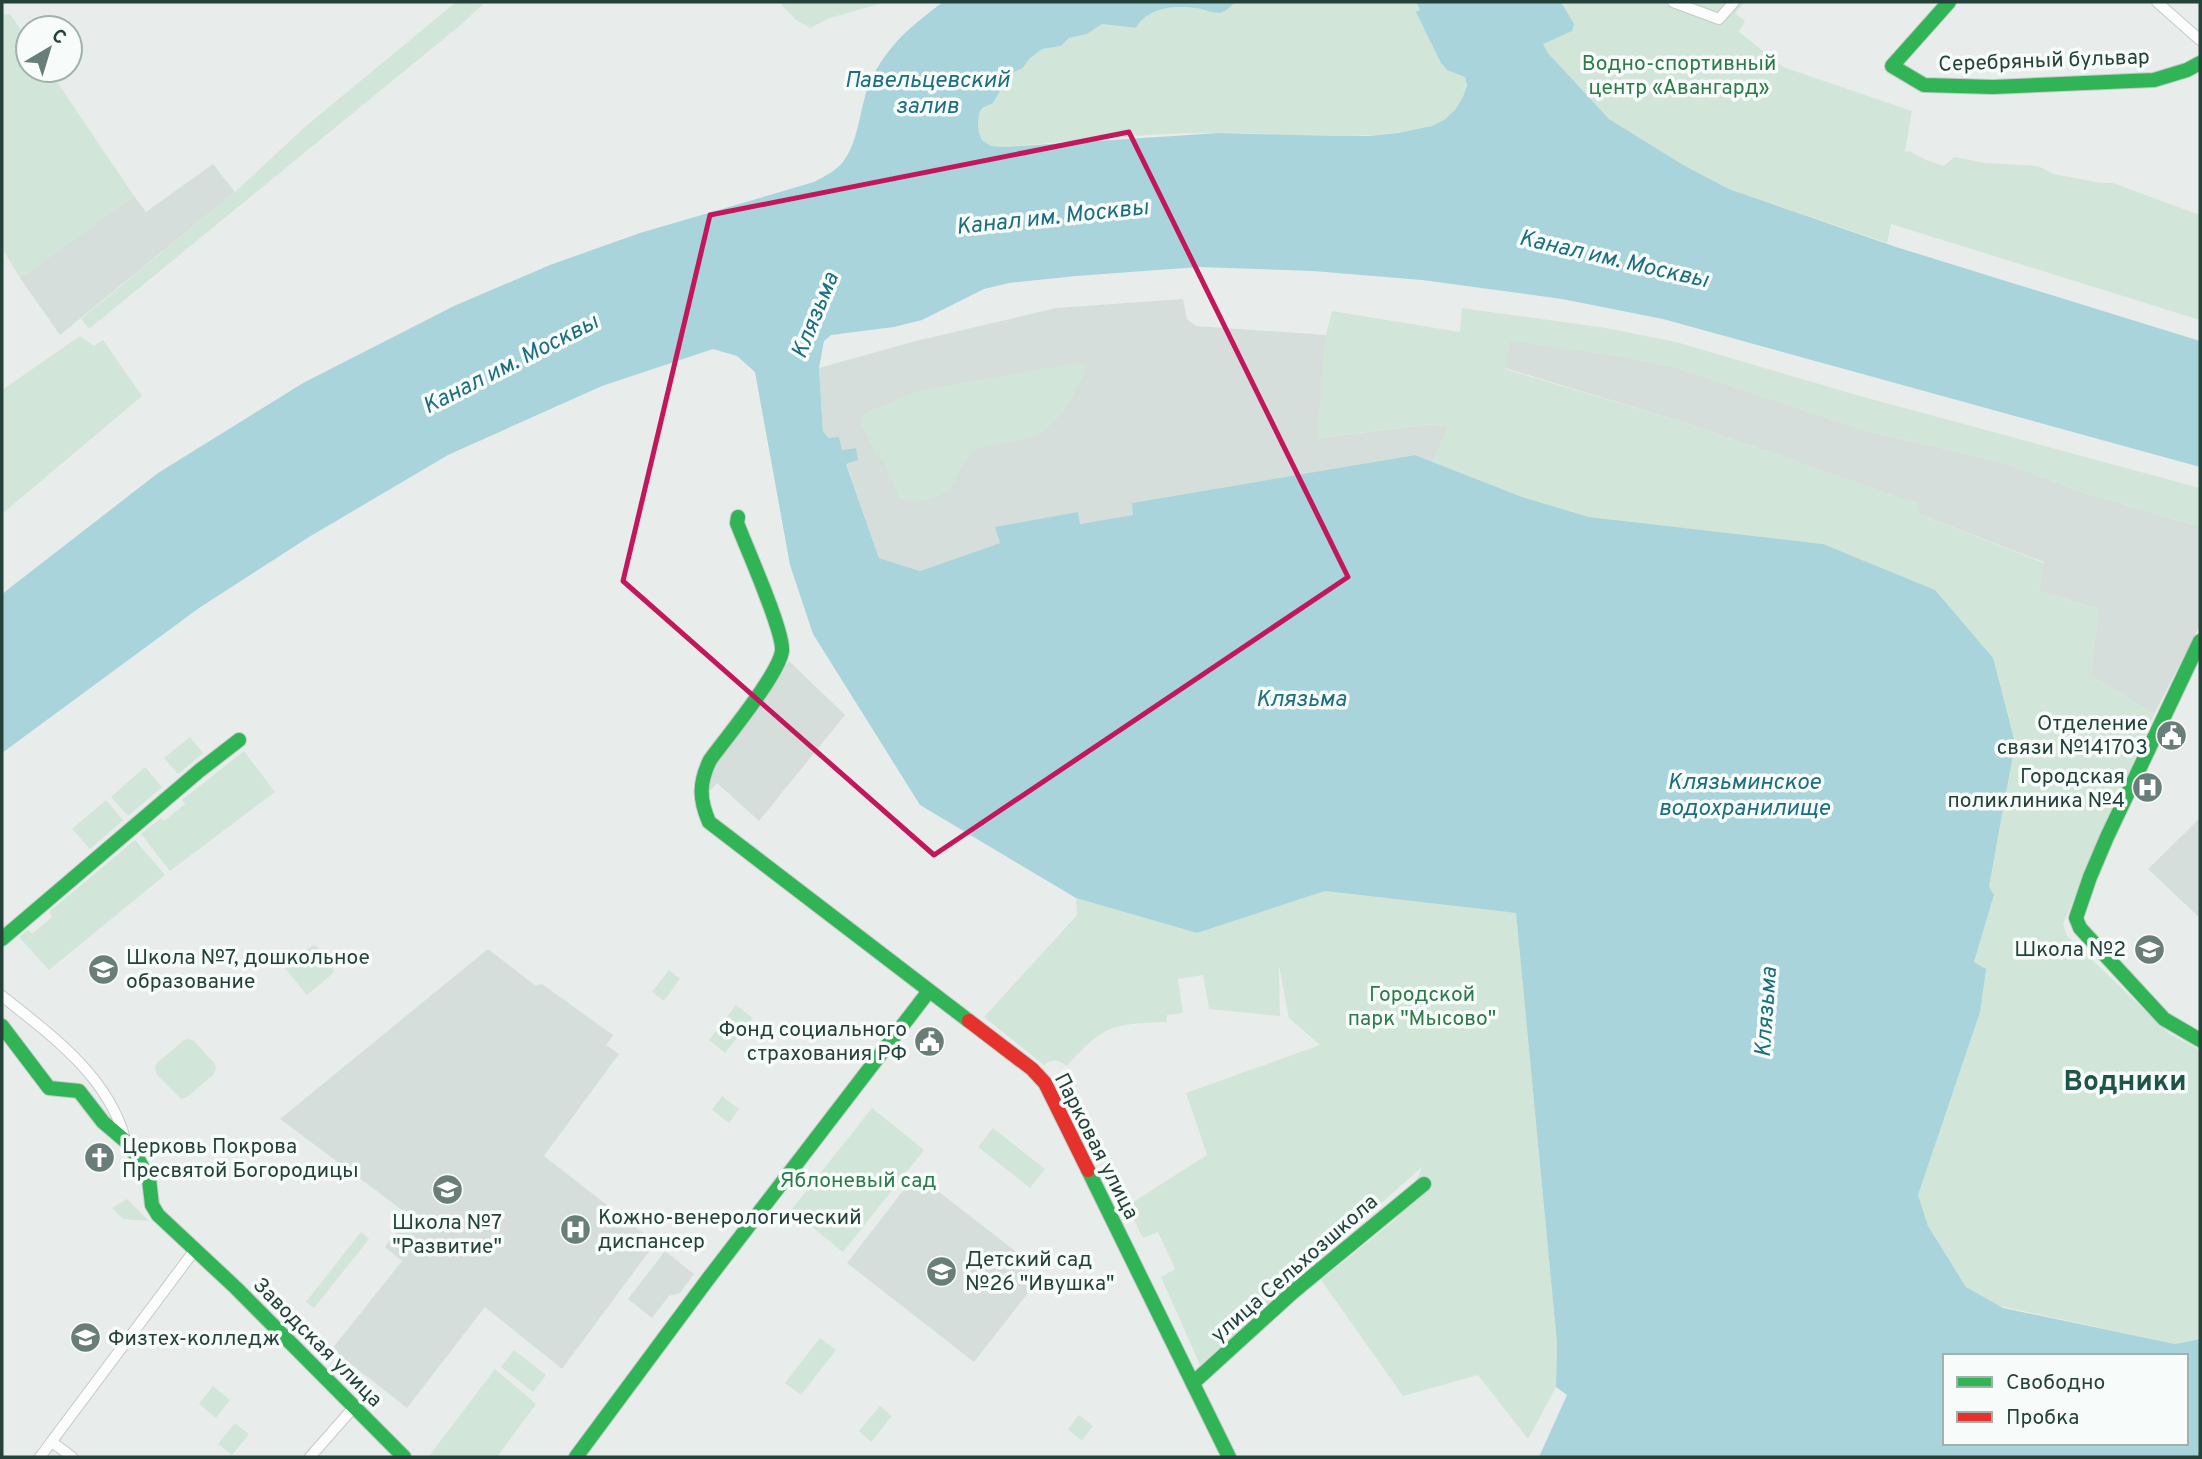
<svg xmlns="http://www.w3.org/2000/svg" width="2202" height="1459" font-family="Overpass,sans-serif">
<rect width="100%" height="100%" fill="#e8edeb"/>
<!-- built -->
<g fill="#d6dedb">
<polygon points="213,164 235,192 60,335 20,278 134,196 146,212"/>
<polygon points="1183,299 1187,319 1196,326 1326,335 1318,438 1432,424 1448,427 1433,462 1415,455 1132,503 1134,515 1080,524 1078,513 996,527 1000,543 920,571 879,558 846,463 856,448 842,450 823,431 819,368 912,342 1056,308"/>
<polygon points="1509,340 1628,357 1674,367 1863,430 2005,463 2085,493 2200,527 2200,625 2154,714 2090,675 2099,609 2039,591 2044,562 1916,513 1918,504 1686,423 1505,368"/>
<polygon points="789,661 845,715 759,821 717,783 707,794 706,779 713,764"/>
<polygon points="2200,818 2200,918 2148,869"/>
<polygon points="488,949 536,986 542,984 613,1035 606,1045 619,1054 544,1156 652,1240 653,1246 562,1369 485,1307 407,1408 332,1349 402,1261 385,1247 410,1216 280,1119"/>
<polygon points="916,1174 1033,1265 1021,1281 1031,1289 974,1362 847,1263"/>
<polygon points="665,1251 694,1274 680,1293 669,1296 652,1318 628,1299"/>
</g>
<!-- green -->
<g fill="#d1e6d8">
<polygon points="456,2 485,2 463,23 89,329 81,319 235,192 306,126"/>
<polygon points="781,2 886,2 830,18 810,28 796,20 782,5"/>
<path d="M1235 2H1416L1420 10 1417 12 1447 70 1465 77C1471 97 1451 118 1433 126 1419 131 1401 132 1386 134 1331 139 1276 133 1221 133 1149 132 1076 141 1004 147L991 146 982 140 979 133 978 124V113L982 108 993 103 1010 74 1023 68 1029 59 1042 49 1061 46 1069 38 1087 34 1102 24 1136 28C1147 8 1173 5 1195 8 1213 10 1218 21 1235 2Z"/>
<polygon points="1517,2 1745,2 1735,13 1745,21 1739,32 1783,67 1912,111 1905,152 1909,151 1926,160 1944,166 1954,157 1985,163 2038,166 2054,174 2101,183 2113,183 2200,215 2200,320 1891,224 1887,243 1729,189 1685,166 1609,119 1548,53"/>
<polygon points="2,14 10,14 28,40 28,70 49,70 134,196 20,278 2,248"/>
<polygon points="1462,308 1606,328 1676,342 1860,396 2200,488 2200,527 2085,493 2005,463 1863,430 1674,367 1628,357 1509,341 1505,369 1686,423 1919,504 1916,513 2044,563 2039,591 2099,609 2090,675 2154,714 2063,924 2067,936 2170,1034 2200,1050 2200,1339 2175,1344 1995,1305 1966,1287 1928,1226 1920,1210 1918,1195 1974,962 1994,896 1823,544 1589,517 1522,497 1433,462 1447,427 1432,424 1317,438 1326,335 1332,311 1460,332"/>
<polygon points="80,336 94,346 103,340 142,396 2,514 2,390"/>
<path d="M1077 363 1082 364 1085 372C1072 399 1056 431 1026 439 1011 443 992 443 978 449 961 458 961 477 949 488 935 501 917 504 899 497L882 458 876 456 861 424 863 414 917 391Z"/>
<polygon points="190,737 203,753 178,774 164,758"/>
<polygon points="244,751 275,792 170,871 141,834 161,818 164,821 185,804 182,800"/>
<polygon points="145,767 162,787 128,816 111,797"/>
<polygon points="106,800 123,820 90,849 72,829"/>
<polygon points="135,840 165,875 49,970 19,937 28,930 32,934 52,917 49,912"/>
<path d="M1325 891 1516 913 1557 1343 1556 1387 1528 1439 1478 1375 1403 1396 1321 1280 1396 1219 1423 1166 1200 1365 1161 1277 1175 1269 1158 1232 1143 1238 1127 1206 1207 1155 1186 1093 1320 1045 1289 1018 1279 966 1280 1016 1209 1009 1203 975 1178 979 1183 1013 1167 1015V1022C1112 1024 1105 1024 1067 1066 1059 1060 1053 1058 1044 1065L984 1017 1077 915 1076 898 1197 933Z"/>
<polygon points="313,945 317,947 334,971 331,975 307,995 284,967"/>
<polygon points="669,970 680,979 664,1001 652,992"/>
<polygon points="736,1005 753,1018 725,1053 709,1040"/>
<polygon points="188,1039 194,1041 215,1064 216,1069 213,1075 187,1097 181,1099 157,1075 155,1068 157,1063 184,1040"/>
<polygon points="722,1096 739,1109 729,1123 712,1110"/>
<polygon points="872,1108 924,1150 843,1252 791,1210"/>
<polygon points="993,1128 1045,1169 1030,1188 978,1147"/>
<polygon points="127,1199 149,1221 123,1219 112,1208"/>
<polygon points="361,1232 369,1239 314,1308 306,1302"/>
<polygon points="820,1338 836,1350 801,1395 785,1383"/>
<polygon points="514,1350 546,1375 533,1392 501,1367"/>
<polygon points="495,1369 536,1404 497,1457 430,1457 429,1456"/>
<polygon points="213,1386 230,1400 216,1418 199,1404"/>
<polygon points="880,1406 892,1416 871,1442 859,1431"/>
<polygon points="1079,1415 1093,1426 1082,1441 1068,1429"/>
<polygon points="235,1423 249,1434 232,1455 218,1444"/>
</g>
<!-- water -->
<path fill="#a9d4db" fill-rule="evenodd" d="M943 2H1235C1218 21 1213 10 1195 8 1173 5 1147 8 1136 28L1102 24 1087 34 1069 38 1061 46 1042 49 1029 59 1023 68 1010 74 993 103 982 108 979 113 978 124 979 133 982 140 991 146 1004 147 1219 133 1331 136H1368L1398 133 1432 126 1444 120 1455 110 1463 97 1467 85 1465 77 1447 70 1441 63 1416 12 1420 10 1416 2H1561L1574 24 1572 31 1543 44 1548 53 1609 119 1685 166 1729 189 1896 247 2200 341V467L1663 319 1562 299 1422 280 1313 271 1199 267 1076 276 1009 283 984 289 922 320 894 327 831 335 824 341 819 368 823 431 829 438 839 437 842 450 856 448 858 460 846 464 879 558 920 571 1000 543 995 527 1078 512 1080 524 1133 515 1132 503 1415 455 1522 497 1589 517 1823 544 1935 590 1993 658 2015 743 1989 886 1994 895 1974 962 1986 969 1980 1012 1918 1195 1928 1226 1966 1287 2003 1308 2175 1344 2200 1339V1457H1539L1567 1395 1556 1387 1557 1343 1516 913 1325 891 1197 933 1076 898 920 805 813 634 790 565 755 372 737 356 713 349 602 386 448 455 309 537 199 608 2 753V594L158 473 303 383 454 306 550 265 640 233 814 182C825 176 838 170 845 159 862 134 859 98 875 72 893 40 914 24 943 2ZM1945 1356H2186V1443H1945Z"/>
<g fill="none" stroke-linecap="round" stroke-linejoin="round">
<defs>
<g id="street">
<polyline points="1673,2 1719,19 1734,2"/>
<polyline points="2157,2 2200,40"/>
<path d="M2 996C51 1035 108 1076 125 1139"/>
<polyline points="52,1442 72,1457"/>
<polyline points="40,1457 194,1251"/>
<polyline points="310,1457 354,1407"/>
</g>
<g id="fast">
<polyline points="1949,2 1892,66 1924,85 1993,87 2154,80 2187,70 2200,63"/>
<path d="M738 517 737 523C746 547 784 631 782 651 779 674 726 738 710 760 699 783 699 799 709 822L969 1021"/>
<polyline points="2200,641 2107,837 2090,877 2076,918 2080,928 2164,1019 2200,1040"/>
<polyline points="2,939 199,771 239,740"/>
<polyline points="2,1026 49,1088 79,1091 103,1122 130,1145 149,1179 152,1205 158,1215 236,1288 404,1457"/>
<polyline points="1088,1170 1229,1457"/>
<polyline points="1193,1383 1293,1292 1424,1184"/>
<polyline points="576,1457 708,1279 929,991"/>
</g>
<polyline id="jam" points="969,1021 1032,1069 1045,1083 1088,1170"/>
</defs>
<!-- street casing -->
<use href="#street" stroke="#c5cac8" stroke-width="12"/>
<!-- fast casing -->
<use href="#fast" stroke="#c3cbc8" stroke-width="16"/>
<!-- jam casing -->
<use href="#jam" stroke="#c3cbc8" stroke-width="16"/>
<!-- street -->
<use href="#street" stroke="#fcfcfc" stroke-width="10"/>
<!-- fast -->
<use href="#fast" stroke="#30b455" stroke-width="14"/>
<!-- jam -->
<use href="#jam" stroke="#e5322d" stroke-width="14"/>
</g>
<!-- marked area -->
<path fill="none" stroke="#c2185b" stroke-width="5" stroke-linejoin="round" d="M1129 132 1348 577 934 855 623 581 710 215Z"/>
<!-- icons -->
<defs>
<symbol id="civic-disc" viewBox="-11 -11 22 22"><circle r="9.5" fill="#697e78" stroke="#f7fbf9"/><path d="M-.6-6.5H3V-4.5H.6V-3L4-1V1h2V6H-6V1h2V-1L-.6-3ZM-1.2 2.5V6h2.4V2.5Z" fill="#fff"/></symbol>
<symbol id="hospital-disc" viewBox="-11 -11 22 22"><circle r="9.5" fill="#697e78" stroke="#f7fbf9"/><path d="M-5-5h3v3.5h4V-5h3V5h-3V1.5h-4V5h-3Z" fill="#fff"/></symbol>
<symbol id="school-disc" viewBox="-11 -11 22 22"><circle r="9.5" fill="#697e78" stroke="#f7fbf9"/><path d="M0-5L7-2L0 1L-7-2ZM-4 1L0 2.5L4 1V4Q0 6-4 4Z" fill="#fff"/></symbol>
<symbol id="church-disc" viewBox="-11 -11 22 22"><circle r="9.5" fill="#697e78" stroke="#f7fbf9"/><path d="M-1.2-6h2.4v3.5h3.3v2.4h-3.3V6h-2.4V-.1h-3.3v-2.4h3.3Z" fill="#fff"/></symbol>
<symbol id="university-disc" viewBox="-11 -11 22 22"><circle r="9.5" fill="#697e78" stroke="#f7fbf9"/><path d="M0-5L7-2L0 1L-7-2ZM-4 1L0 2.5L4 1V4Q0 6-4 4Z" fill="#fff"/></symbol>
</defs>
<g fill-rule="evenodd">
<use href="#civic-disc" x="2154" y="718" width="35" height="35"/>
<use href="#hospital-disc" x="2130" y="770" width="35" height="35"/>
<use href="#school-disc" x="2132" y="932" width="35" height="35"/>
<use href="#school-disc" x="86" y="952" width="35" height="35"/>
<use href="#civic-disc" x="912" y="1024" width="35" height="35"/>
<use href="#church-disc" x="82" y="1140" width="35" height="35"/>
<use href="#school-disc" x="430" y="1172" width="35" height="35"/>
<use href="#hospital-disc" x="558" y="1212" width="35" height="35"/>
<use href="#school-disc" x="924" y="1254" width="35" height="35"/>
<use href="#university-disc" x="68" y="1320" width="35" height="35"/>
</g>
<g text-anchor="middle" stroke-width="7" stroke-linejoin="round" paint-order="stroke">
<!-- street labels -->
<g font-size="21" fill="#24423a" stroke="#f7fbf9">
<text transform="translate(2044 60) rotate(-2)" y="7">Серебряный бульвар</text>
<text transform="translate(1097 1146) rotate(63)" y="7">Парковая улица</text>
<text transform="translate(1294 1268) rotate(-41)" y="7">улица Сельхозшкола</text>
<text transform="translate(318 1342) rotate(45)" y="7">Заводская улица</text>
</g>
<!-- park labels -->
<g font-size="21" fill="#2d7a4b" stroke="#f7fbf9">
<text x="1679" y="70">Водно-спортивный<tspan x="1679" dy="24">центр «Авангард»</tspan></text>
<text x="1422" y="1001">Городской<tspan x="1422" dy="24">парк "Мысово"</tspan></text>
<text x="858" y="1187">Яблоневый сад</text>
</g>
<!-- poi labels -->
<g font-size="21" fill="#24423a" stroke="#f7fbf9" text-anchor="start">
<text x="2148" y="730" text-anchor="end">Отделение<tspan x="2148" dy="24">связи №141703</tspan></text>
<text x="2125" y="783" text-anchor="end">Городская<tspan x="2125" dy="24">поликлиника №4</tspan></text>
<text x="2126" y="956" text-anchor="end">Школа №2</text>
<text x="126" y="964">Школа №7, дошкольное<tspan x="126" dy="24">образование</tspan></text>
<text x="907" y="1036" text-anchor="end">Фонд социального<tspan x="907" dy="24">страхования РФ</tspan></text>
<text x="122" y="1153">Церковь Покрова<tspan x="122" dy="24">Пресвятой Богородицы</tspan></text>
<text x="598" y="1224">Кожно-венерологический<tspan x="598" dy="24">диспансер</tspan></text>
<text x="447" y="1229" text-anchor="middle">Школа №7<tspan x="447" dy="24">"Развитие"</tspan></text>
<text x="965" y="1266">Детский сад<tspan x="965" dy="24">№26 "Ивушка"</tspan></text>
<text x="108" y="1345">Физтех-колледж</text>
</g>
<!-- water labels -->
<g font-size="23" font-style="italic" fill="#1c6f80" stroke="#f7fbf9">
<text x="927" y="87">Павельцевский<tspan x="927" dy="26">залив</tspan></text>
<text transform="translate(1052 216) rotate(-6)" y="8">Канал им. Москвы</text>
<text transform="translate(1614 258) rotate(13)" y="8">Канал им. Москвы</text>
<text transform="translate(814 315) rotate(-68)" y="8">Клязьма</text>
<text transform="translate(510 363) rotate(-27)" y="8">Канал им. Москвы</text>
<text x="1301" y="706">Клязьма</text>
<text x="1744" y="789">Клязьминское<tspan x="1744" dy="26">водохранилище</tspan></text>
<text transform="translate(1765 1012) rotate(-86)" y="8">Клязьма</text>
</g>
<!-- district labels -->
<g font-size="28" font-weight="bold" fill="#1f5548" stroke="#f7fbf9">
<text x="2125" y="1090">Водники</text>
</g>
</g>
<!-- border -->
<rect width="2202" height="1459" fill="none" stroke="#24423a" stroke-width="7"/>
<!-- legend -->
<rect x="1943" y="1354" width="245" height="91" fill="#f7fbf9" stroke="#a3b1ad" stroke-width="2"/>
<rect x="1957" y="1377" width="35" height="10" fill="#30b455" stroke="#a3b1ad" stroke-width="2"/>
<text x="2006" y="1389" font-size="21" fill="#24423a">Свободно</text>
<rect x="1957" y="1412" width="35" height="10" fill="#e5322d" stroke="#a3b1ad" stroke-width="2"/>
<text x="2006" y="1424" font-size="21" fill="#24423a">Пробка</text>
<!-- north arrow -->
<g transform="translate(49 49) rotate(38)"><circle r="33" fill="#f7fbf9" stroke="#a3b1ad" stroke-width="2"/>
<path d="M0-5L12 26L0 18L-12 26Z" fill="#697e78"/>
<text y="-10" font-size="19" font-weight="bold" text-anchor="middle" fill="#24423a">С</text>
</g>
</svg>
